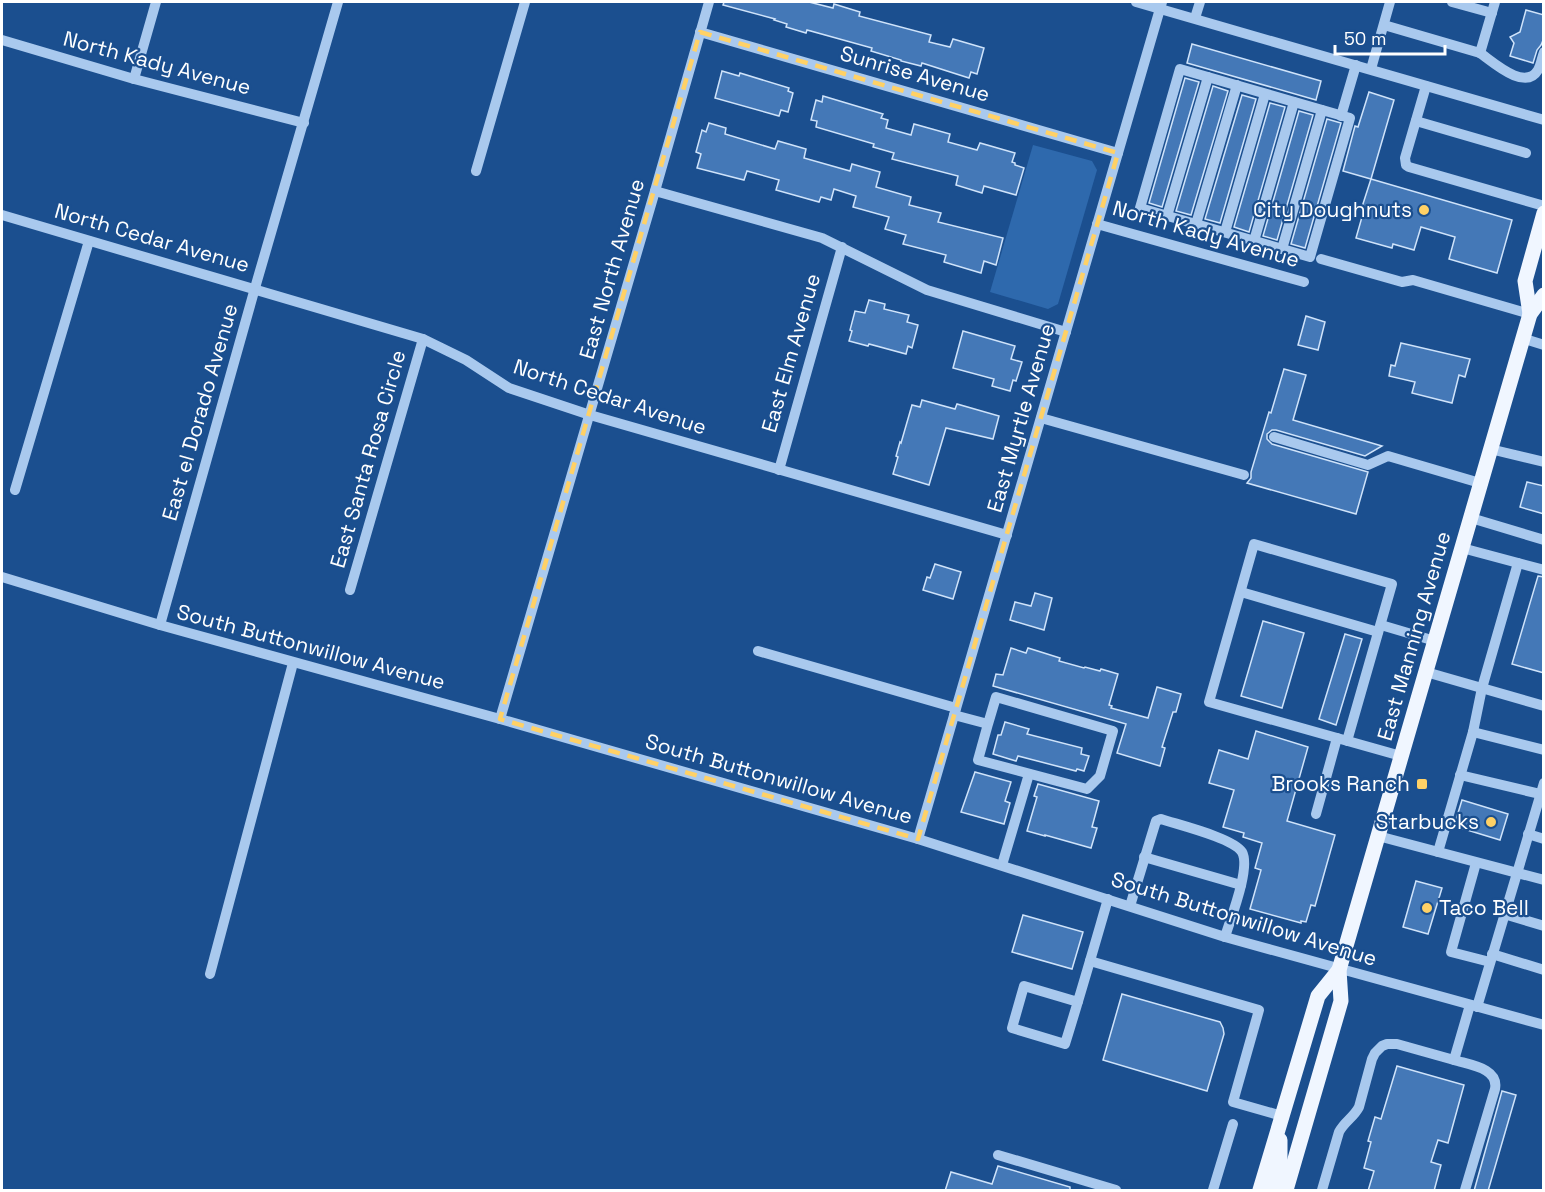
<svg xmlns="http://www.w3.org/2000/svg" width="1545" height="1192" font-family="'Space Grotesk',sans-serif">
<rect width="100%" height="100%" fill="#1b4f8f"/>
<!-- green -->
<polygon fill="#2e69ad" points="1033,145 1092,161 1097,170 1058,304 1048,309 990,292"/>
<!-- building -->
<g fill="#4478b7" stroke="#cfe3fa" stroke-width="1.5">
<polygon points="724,2 809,2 833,8 834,4 860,12 859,16 931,35 929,42 950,47 953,39 984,48 977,74 971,72 969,78 922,63 921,66 901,61 901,60 871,51 872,48 807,30 806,33 786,27 787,24 774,20 775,19 723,5"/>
<polygon points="1526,10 1544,15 1544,38 1541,45 1537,50 1533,63 1510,56 1514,43 1510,37 1520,32"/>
<polygon points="1192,44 1321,81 1316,100 1187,63"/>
<polygon points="722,71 739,76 740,73 789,88 788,91 793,93 788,112 781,110 779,116 715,98"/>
<polygon points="1185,78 1199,82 1162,207 1149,203"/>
<polygon points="1213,86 1228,91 1191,215 1176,211"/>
<polygon points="1369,92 1394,100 1371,179 1343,171 1355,126 1358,127"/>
<polygon points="1242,95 1256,99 1220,223 1205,219"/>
<polygon points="823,96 883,114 881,118 888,120 886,128 911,135 914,124 950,134 948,142 977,150 980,143 1015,153 1012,162 1015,163 1015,165 1024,168 1016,195 984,186 982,193 956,185 958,176 892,159 894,153 873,147 874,144 816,127 817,121 811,120 816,100 822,102"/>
<polygon points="1270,103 1285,107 1249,232 1234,227"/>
<polygon points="1299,111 1313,115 1277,240 1263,236"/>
<polygon points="1327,119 1341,123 1305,248 1291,244"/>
<polygon points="709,123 726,128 725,134 775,149 778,141 806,149 804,158 850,171 852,164 880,172 876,187 911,197 909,205 941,213 938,222 1003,238 996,265 984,261 981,273 944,262 946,255 903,244 906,235 885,229 889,217 853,207 856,196 834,189 831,200 821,197 819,202 776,190 779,180 747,171 744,180 697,168 701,154 696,152 702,130 706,132"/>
<polygon points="1371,179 1512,220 1497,273 1449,259 1455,237 1421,227 1414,250 1393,244 1392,248 1356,238 1364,210 1361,210"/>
<polygon points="869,300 885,304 884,309 909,315 907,322 918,325 912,348 908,346 906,354 869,344 868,346 849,341 852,331 850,330 855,311 865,313"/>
<polygon points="1306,316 1325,322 1318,350 1298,345"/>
<polygon points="963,331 1015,346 1011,359 1022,362 1016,381 1013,380 1010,391 992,386 994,379 953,368"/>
<polygon points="1401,343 1470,359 1465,377 1459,375 1452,403 1412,393 1415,382 1389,376 1391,365 1395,366"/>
<polygon points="1284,369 1306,375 1293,420 1382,446 1365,456 1276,430 1272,430 1267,434 1267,439 1272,444 1368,472 1356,514 1247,483 1251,478 1251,472 1269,412 1271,413"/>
<polygon points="922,400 955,409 957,404 999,416 993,439 946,428 929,485 893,474 898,457 896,456 900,442 901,443 912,405 920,407"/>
<polygon points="1527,482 1544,486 1544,514 1520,507"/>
<polygon points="935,564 961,572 953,599 923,590 927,577 930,578"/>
<polygon points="1538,576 1544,577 1544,673 1512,664"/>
<polygon points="1035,593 1052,598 1044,630 1010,620 1015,602 1031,606"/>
<polygon points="1263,621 1304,633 1282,708 1241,696"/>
<polygon points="1345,634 1362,639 1336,725 1319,719"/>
<polygon points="1011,648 1026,653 1028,648 1060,658 1059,661 1084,668 1085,667 1100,671 1101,669 1118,674 1109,705 1112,706 1111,708 1148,718 1157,687 1181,694 1176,712 1173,712 1162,747 1165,748 1160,766 1117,753 1126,724 993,686 996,674 1003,675"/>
<polygon points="1005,722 1029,729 1027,734 1082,748 1081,754 1089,756 1084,771 1077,769 1076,771 1018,756 1016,761 993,754 998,735 1001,735"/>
<polygon points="1256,731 1308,747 1287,821 1335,835 1315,906 1311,905 1306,922 1301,921 1301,923 1250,909 1261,870 1255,868 1262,843 1243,837 1244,833 1223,827 1234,790 1209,783 1219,750 1248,759"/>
<polygon points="975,772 1011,782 1005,801 1010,803 1004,824 961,812"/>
<polygon points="1038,784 1099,801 1092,827 1097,828 1091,848 1045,835 1045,836 1027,831 1037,797 1034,796"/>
<polygon points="1462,800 1508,814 1500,840 1454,826"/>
<polygon points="1416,881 1442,888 1428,934 1403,927"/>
<polygon points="1023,915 1083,932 1072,969 1012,952"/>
<polygon points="1122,994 1220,1022 1223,1028 1224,1034 1207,1091 1103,1060"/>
<polygon points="1397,1066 1464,1085 1448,1143 1438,1140 1431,1162 1441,1165 1434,1191 1368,1191 1374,1171 1364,1168 1371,1142 1368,1141 1375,1117 1381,1119"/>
<polygon points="1502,1091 1516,1095 1488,1191 1474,1191"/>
<polygon points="998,1166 1070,1187 1070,1191 945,1191 951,1172 992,1184"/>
</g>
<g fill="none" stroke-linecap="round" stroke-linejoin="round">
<!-- minor -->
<g stroke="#a9c9ee" stroke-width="10">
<polyline points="1136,2 1544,120"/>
<polyline points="1452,2 1492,13"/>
<polyline points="1195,18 1200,2"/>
<polyline points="1384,25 1480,53 1495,2"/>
<polyline points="700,32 1118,153"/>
<polyline points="2,40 134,79 304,123"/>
<path d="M1480 53C1492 61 1525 92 1538 70 1541 65 1542 57 1544 52"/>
<polygon points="1180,69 1350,118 1310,257 1140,208"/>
<polyline points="1371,69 1390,2"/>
<polyline points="134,79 156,2"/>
<polyline points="1426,86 1405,158 1406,165 1409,167 1544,206"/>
<polyline points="1341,116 1356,65"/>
<polyline points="1416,121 1526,153"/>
<polyline points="476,171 525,2"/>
<polyline points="655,191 822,238 927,290 1066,332"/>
<polyline points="2,215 423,339 466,360 509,388 590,415 1007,535"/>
<polyline points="1167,216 1208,77"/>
<polyline points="1097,224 1304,282"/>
<polyline points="1196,224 1237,85"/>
<polyline points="1225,232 1265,94"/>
<polyline points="1254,241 1294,102"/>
<polyline points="1282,249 1322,110"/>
<polyline points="1321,259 1402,282 1413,280 1530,314"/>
<polyline points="1522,338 1544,345"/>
<polyline points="1041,418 1244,475"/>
<polyline points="1274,437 1368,465 1388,456 1480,483"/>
<polyline points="1490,449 1544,462"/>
<polyline points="779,470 842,247"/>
<polyline points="15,490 89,241"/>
<polyline points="1471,518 1544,540"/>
<polyline points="1462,548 1544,570"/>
<polyline points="2,577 160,625 500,719 918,839 1225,937 1544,1025"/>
<polyline points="350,590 423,339"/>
<polyline points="1241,592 1378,632"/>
<polyline points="160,625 255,288 338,2"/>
<polyline points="1381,625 1435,641"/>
<polyline points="758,651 956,708"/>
<polyline points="1426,672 1544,706"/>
<polyline points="954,715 988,724 996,697 1113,731 1100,776 1087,789 978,760 988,724"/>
<polyline points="500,719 655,191 709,2"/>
<polyline points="1473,732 1544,750"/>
<polyline points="1347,741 1392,584 1254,544 1209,702 1401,756"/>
<polyline points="1460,775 1544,795"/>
<polyline points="1316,814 1337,738"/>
<polyline points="1528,834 1544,839"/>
<polyline points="1378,836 1544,880"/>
<polyline points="918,839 1162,2"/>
<polyline points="1438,852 1473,732 1482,688 1518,563"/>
<polyline points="1144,857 1241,885"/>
<polyline points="1476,863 1451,952 1490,962"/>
<polyline points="1002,865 1029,774"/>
<path d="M1130 906 1156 821 1161 819C1179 825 1233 838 1242 852 1251 868 1230 920 1225 937"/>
<polyline points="1504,914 1544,926"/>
<polyline points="1492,954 1544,970"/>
<polyline points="1090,961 1259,1010 1233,1102 1282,1116"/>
<polyline points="210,974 293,663"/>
<path d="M1078 1002 1024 986 1012 1028 1065 1044C1080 996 1094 947 1108 899"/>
<polyline points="1477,1007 1544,783"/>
<path d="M1454 1060C1470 1065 1499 1068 1495 1089L1465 1190"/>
<polyline points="998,1155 1116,1190"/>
<polyline points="1213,1190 1233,1124"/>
<path d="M1322 1190 1339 1132C1344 1122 1354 1117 1359 1107L1372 1059 1375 1053 1382 1046 1387 1044H1397L1454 1060 1470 1005"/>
</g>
<!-- major -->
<g stroke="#f0f6ff" stroke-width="15">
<polyline points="1530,314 1525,281 1544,213"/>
<polyline points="1260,1190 1318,996 1339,970"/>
<polyline points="1273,1190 1280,1165 1280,1140"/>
<polyline points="1286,1190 1341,1001 1339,970 1530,314 1544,295"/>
</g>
</g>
<!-- marked area -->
<path fill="none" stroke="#ffd166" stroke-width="4.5" stroke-dasharray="12 8" stroke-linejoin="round" d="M700 32 1118 153 918 839 500 719Z"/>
<!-- markers -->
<g fill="#ffd166" stroke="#1b4f8f" stroke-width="2">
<circle cx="1424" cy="210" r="6"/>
<rect x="1416" y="778" width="12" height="12" rx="3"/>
<circle cx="1491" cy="822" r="6"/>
<circle cx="1427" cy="908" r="6"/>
</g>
<g text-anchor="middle" stroke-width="4.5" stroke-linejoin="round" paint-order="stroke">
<!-- street labels -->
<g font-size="21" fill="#fff" stroke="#1b4f8f">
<text transform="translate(157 63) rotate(15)" y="7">North Kady Avenue</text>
<text transform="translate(915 74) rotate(16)" y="7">Sunrise Avenue</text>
<text transform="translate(1206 234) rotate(16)" y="7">North Kady Avenue</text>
<text transform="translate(152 238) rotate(16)" y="7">North Cedar Avenue</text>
<text transform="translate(612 269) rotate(-74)" y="7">East North Avenue</text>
<text transform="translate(791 353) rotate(-74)" y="7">East Elm Avenue</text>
<text transform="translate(610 397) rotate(18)" y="7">North Cedar Avenue</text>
<text transform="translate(200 412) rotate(-74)" y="7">East el Dorado Avenue</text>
<text transform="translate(1021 418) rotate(-74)" y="7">East Myrtle Avenue</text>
<text transform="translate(368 459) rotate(-74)" y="7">East Santa Rosa Circle</text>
<text transform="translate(1414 636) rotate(-74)" y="7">East Manning Avenue</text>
<text transform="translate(311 647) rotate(15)" y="7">South Buttonwillow Avenue</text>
<text transform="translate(779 779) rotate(16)" y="7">South Buttonwillow Avenue</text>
<text transform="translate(1244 919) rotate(17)" y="7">South Buttonwillow Avenue</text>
</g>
<!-- poi labels -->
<g font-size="21" fill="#fff" stroke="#1b4f8f" text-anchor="end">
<text x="1412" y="217">City Doughnuts</text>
<text x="1410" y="791">Brooks Ranch</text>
<text x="1479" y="829">Starbucks</text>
<text x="1439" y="915" text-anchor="start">Taco Bell</text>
</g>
</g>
<!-- border -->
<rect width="1545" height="1192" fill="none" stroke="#ffffff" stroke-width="6"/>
<!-- scale -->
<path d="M1335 45v9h110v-9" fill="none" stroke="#ffffff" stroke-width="3"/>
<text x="1344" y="45" font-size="18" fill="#ffffff" stroke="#1b4f8f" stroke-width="4.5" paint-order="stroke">50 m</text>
</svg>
